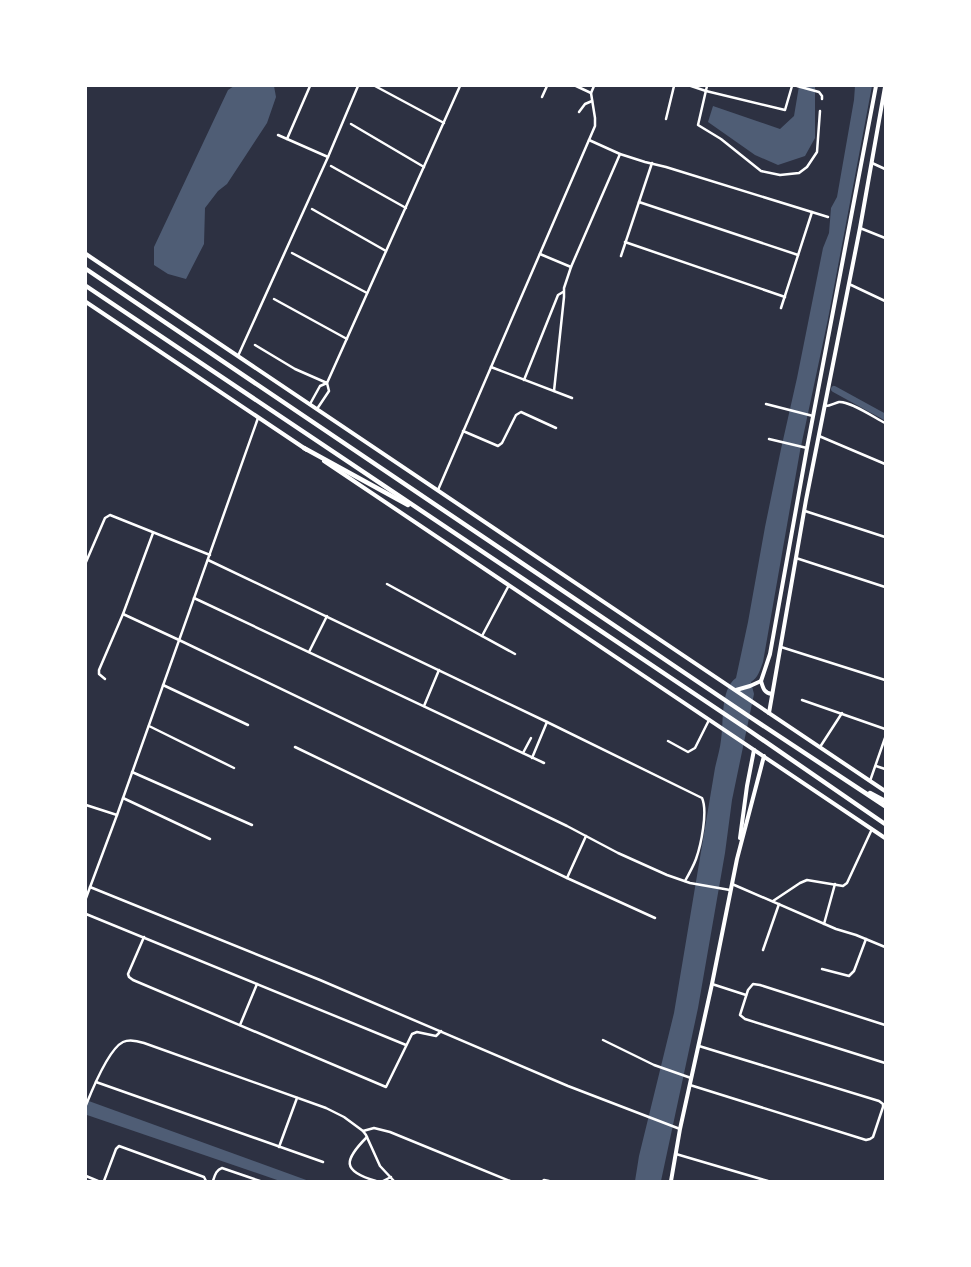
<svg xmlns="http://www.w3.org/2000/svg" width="971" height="1267" font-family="Merriweather,serif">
<rect width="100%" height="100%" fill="#2d3142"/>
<!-- water -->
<g fill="#4f5d75">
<polygon points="234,86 274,86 276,97 267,123 227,184 218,191 205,208 204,244 186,279 168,274 154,265 154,247 228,90"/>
<polygon points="799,86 815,86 815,138 805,156 778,165 755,155 708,122 713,106 780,129 794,116"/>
<path d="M855 86H872L828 319 800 451 763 662C760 670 758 678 751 682L754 694 732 800 725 853 698 1008 661 1181H635L639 1156 674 1013 715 768C717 759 720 749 721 740 724 723 720 689 736 678L748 622 765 527 781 449 797 378 823 248 829 233 831 208 837 197 854 100Z"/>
<polygon points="86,1100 309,1181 280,1181 87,1115"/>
</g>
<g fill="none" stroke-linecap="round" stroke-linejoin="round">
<!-- canal -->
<polyline stroke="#4f5d75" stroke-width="6" points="834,389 885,417"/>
<!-- minor -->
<g stroke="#fff" stroke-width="2.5">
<polyline points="375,86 444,123"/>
<polyline points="691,86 706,91 785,110 792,86"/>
<polyline points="707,86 698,125 721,139 761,171 780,175 799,173 807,167 817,152 820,111"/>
<polyline points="797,86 819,92 822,96 822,99"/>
<polyline points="591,93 594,86"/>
<polyline points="542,97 547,86"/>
<polyline points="579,112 585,104 592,101"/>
<polyline points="666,119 674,86"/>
<polyline points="351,124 424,167"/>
<polyline points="278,135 328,157"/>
<polyline points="287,139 310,86"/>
<polyline points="589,140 620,154 645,162 666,167 828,217"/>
<polyline points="872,163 885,169"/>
<polyline points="331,166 406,208"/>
<polyline points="639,202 798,255"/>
<polyline points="312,209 386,251"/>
<polyline points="860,228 885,238"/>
<polyline points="625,242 785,297"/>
<polyline points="292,253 367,293"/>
<polyline points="540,254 571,267"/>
<polyline points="621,256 652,163"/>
<polyline points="849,284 885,301"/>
<polyline points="274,299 347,339"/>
<polyline points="781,308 812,212"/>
<polyline points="255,345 295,369 327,383 460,86"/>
<polyline points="238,356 328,157 358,86"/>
<polyline points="491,367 572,398"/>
<polyline points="524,380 558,295 563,292"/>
<polyline points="554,391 564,297 564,288 571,267 620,154"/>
<polyline points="310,404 320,386 327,383 329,391 317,409"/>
<polyline points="766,404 813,416"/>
<path d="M825 406C831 406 834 403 839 402 850 401 875 418 885 423"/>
<polyline points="463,431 498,446 502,443 516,415 521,412 556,428"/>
<polyline points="819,436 885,464"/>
<polyline points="769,439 807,448"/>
<polyline points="438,490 595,126 595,118 591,93 576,86"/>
<polyline points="805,511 885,537"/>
<polyline points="796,558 885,587"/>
<path d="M208 560 547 722 702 798C708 811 701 845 696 859 693 867 689 874 685 881"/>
<polyline points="86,562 105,518 110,515 210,555"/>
<polyline points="387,584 515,654"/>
<polyline points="194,598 544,763"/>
<polyline points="123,614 179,640 567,826 618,853 667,875 690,883 730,890"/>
<polyline points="482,636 509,585"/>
<polyline points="781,647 885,680"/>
<polyline points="309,652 327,616"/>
<polyline points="105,679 99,674 99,670 123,614 153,533"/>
<polyline points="163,685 248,725"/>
<polyline points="802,700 885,729"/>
<polyline points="424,706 439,670"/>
<polyline points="149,726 234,768"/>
<polyline points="668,741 688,752 695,748 709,720"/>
<polyline points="295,747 567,878 655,918"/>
<polyline points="820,747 842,713"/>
<polyline points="523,753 531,738"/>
<polyline points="532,758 547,722"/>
<polyline points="876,766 885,769"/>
<polyline points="132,772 252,825"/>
<polyline points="870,781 885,738"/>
<polyline points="123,798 210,839"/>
<polyline points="86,805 117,815"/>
<polyline points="567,878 586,836"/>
<polyline points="732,884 836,929 856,935 885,947"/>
<polyline points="90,887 320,980 568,1086 680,1129"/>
<polyline points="86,898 117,815 258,418"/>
<polyline points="773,901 800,883 807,880 843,886 847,883 872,829"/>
<polyline points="86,914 406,1045"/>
<polyline points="824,924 835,884"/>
<polyline points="144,937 128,974 129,977 133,980 386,1087 412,1034 417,1032 436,1036 441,1031"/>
<polyline points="763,950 779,904"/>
<polyline points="822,969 849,976 854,971 866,939"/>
<polyline points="712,984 746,995"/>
<polyline points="240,1025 257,984"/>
<polyline points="885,1025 760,985 753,984 748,990 740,1015 745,1019 885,1063"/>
<polyline points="603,1040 654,1065 691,1078"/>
<polyline points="96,1082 323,1162"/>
<polyline points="690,1085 866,1140 870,1139 873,1137 883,1107 883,1104 879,1101 699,1046"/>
<path d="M86 1105C92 1090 109 1049 123 1042 129 1039 138 1041 144 1043L326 1108 344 1117 363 1131 366 1135 380 1166 394 1181"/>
<polyline points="363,1131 374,1128 390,1132 510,1181"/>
<path d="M367 1137C344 1160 341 1171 376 1181"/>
<polyline points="279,1147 297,1098"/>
<polyline points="676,1154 768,1181"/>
<polyline points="86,1176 98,1181"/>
<polyline points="104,1181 116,1149 119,1146 204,1177 206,1181"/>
<path d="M213 1181C215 1175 216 1170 222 1168L260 1181"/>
<polyline points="383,1181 391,1177"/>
<polyline points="543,1181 544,1180 549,1181"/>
</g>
<!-- secondary -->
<g stroke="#fff" stroke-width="4">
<polyline points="86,254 885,791"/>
<polyline points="86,302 307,450"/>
<polyline points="324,461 885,838"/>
<path d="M761 681C763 688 764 693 772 694"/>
<polyline points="736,690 750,686 761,681 770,654 807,448 876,86"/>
<polyline points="769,713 806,500 860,228 885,87"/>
<polyline points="740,838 747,786 754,750"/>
<polyline points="671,1181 680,1129 712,984 737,859 764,756"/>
</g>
<!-- trunk -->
<g stroke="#fff" stroke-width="4.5">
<polyline points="86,269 750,717 885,806"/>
<polyline points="86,286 747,729 885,824"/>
<polyline points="304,448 408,505"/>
<polyline points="870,793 885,801"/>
</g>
</g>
<!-- border -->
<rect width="971" height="1267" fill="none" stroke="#ffffff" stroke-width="174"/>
</svg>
